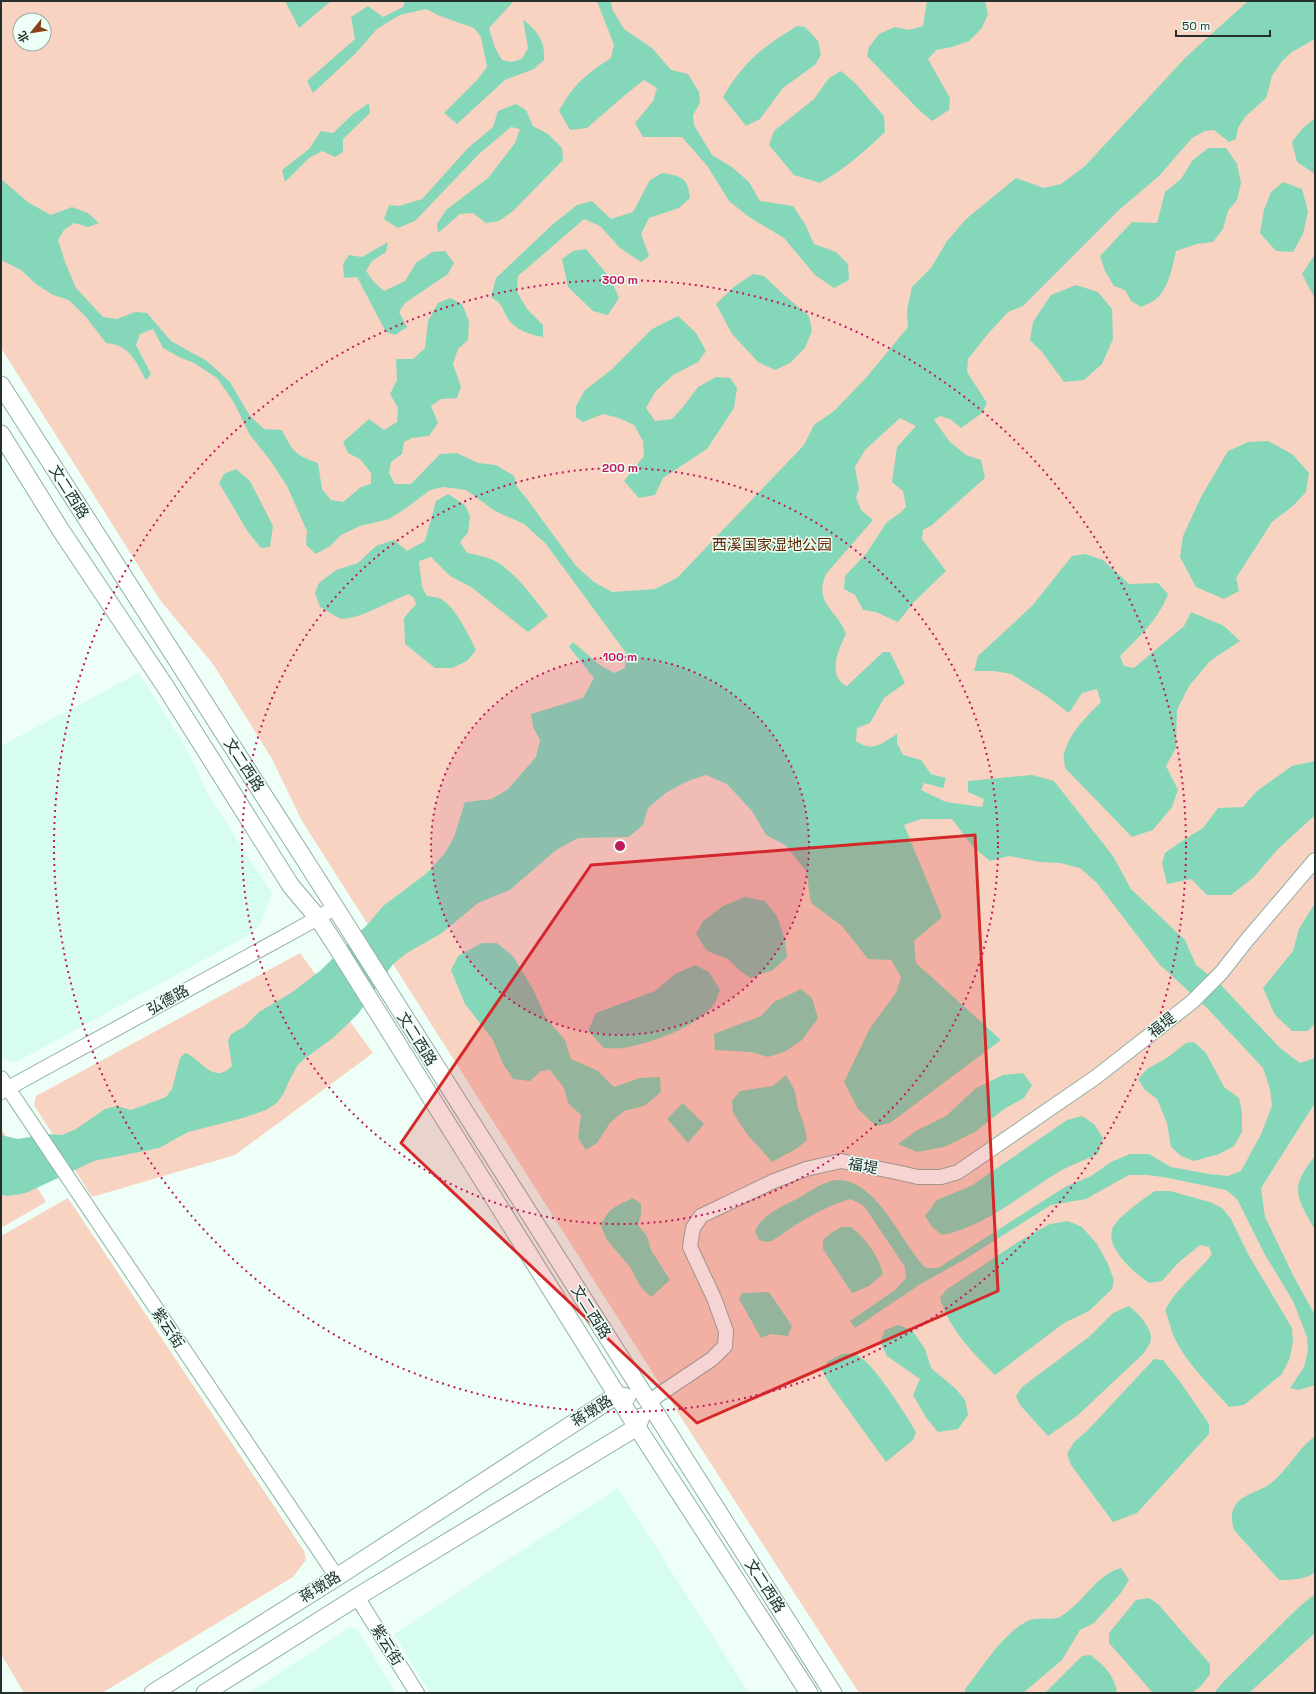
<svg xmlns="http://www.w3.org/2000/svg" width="1316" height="1694" font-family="'Space Grotesk','Noto Sans SC',sans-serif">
<rect width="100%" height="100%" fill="#edfff7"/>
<!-- built -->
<g fill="#d6fded">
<polygon points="139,673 188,751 208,795 272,893 261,923 249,935 24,1058 13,1063 1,1057 1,746"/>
<polygon points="618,1488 749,1693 430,1693 394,1634"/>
<polygon points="349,1628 357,1629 396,1693 248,1693"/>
</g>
<!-- green -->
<g fill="#f8d3c2" fill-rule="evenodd">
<path d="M1 1H1315V1693H859L691 1433 302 821 272 759 213 664 160 600 1 348ZM20 20H44V44H20Z"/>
<polygon points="300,953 373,1053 235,1155 92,1197 34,1105 36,1096"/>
<polygon points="1,1128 46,1202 1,1228"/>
<polygon points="68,1198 304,1551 306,1560 293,1577 102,1693 24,1693 1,1654 1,1236"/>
</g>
<!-- water -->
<g fill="#84d8b9">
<polygon points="285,1 331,1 299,28"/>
<path d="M405 1H514L489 28 495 48 502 60 511 62 522 59 528 48 523 19C538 33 545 39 544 60L534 69 505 80 457 124 444 113 477 80 487 67 481 37 474 28 440 16 426 9 400 15 377 29 355 54 313 93 307 81 355 39 351 17 368 6 383 17 403 7Z"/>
<path d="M597 1H611L612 9 624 29 652 48 671 70 688 74 699 92 700 103 693 115 694 125 712 155 732 167 749 182 760 201 793 206 805 224 814 244 836 252 848 264 849 280 834 288 815 275 784 238 749 217 729 201 708 167 682 137H643L635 123 653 101 657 88 644 80 625 95 587 128 570 130 559 111C573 85 586 74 611 58L614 45Z"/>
<polygon points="927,1 985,1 988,14 982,28 969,41 952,47 936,50 928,59 950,98 949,110 932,121 918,109 867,56 869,47 879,34 895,27 909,30 923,26"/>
<path d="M1248 1H1315V39L1292 52 1282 61 1272 76 1266 98 1245 117 1238 128 1236 139 1229 142 1214 130 1205 131 1192 138 1159 176 1120 209 1023 306 1008 312 987 335 968 359 967 372 987 403 982 413 961 428 950 419 940 416 934 420 950 442 966 455 981 460 985 478 932 525 923 530 922 539 946 571 914 602 898 622 876 612 863 610 855 595 844 589 845 576 866 554 887 522 900 513 906 507 903 491 892 482 897 447 916 426 900 418 865 450 855 467 859 489 856 497 861 510 873 520 826 574C813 604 838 610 846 634 839 648 826 677 847 686L883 652H890L905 683 884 698 870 723 857 728 856 741C873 753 882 743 897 734V743L903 755 921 760 931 774 946 778 943 788 924 783 921 790 946 802 982 807 984 799 968 792V781L1032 775 1054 781 1113 856 1131 889 1185 940 1196 965 1219 983 1280 1048 1300 1063 1315 1058V1103L1261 1188 1265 1217 1294 1277 1315 1315V1385L1299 1390 1290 1388 1304 1367 1308 1350 1307 1337 1293 1301 1264 1253 1237 1199 1226 1190 1163 1177 1147 1175H1129L1086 1199 1051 1205 967 1258 919 1285 855 1328 850 1321 895 1290 906 1278 905 1267 864 1206 851 1199 835 1204 818 1212 800 1222 772 1241 766 1242 759 1240 755 1232C760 1216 782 1206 797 1199 809 1192 825 1180 838 1180 878 1180 902 1245 926 1268H938L1065 1187 1091 1176 1111 1162 1130 1154H1149L1171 1167 1209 1174 1228 1176 1241 1171 1261 1134 1272 1106 1270 1089 1263 1068 1207 1008 1159 964 1097 883 1080 868 1060 863 1040 862 1009 856 990 861 973 847 952 819H921L904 825 942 917 914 941 916 963 1001 1040 890 1123 876 1126 858 1109 844 1082 870 1028 896 993 901 977 891 960 868 959 842 926 811 903 806 871 785 845 766 835 752 811 727 784 706 775 688 781 667 792 648 808 643 825 629 837 578 838 556 850 510 890 478 903 442 933 407 953 393 964 358 1014 333 1038 304 1059 297 1066 288 1083 284 1093 277 1103 266 1110 243 1118 188 1132 159 1148 94 1161 26 1193 8 1196 1 1195V1135L18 1139 47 1134 62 1135 76 1129 105 1109 117 1106 131 1110 166 1097 172 1089 180 1058 185 1053C200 1057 213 1086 232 1066L228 1041 231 1034 244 1027 259 1012 291 993 321 970 368 924 383 906 427 873 445 853 454 837 465 802 492 799 508 789 536 757 540 740 533 727 531 714 583 698 594 678 569 647 573 642 601 666 614 673 625 668 626 653 546 544 524 524 495 511 466 490 444 487 430 490 405 509 389 519 360 526 341 535 330 546 316 554 306 545 307 531 287 486 270 460 250 435 233 401 217 378 194 363 179 357 163 348 153 329 140 334 136 345 151 374 146 380C136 362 130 345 106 343L86 317 69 300 53 295 36 284 21 270 1 260V179L29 203 51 215 72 207 88 213 99 223 88 227 74 223 64 230 58 240 65 262 76 288 103 317 117 319 135 312 147 313 171 341 207 361 230 382 250 416 264 429 282 430C293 452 295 455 318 463L322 489 331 500 343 502 361 487 371 484V473L360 459 348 453 343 442 369 419 384 430 397 422 398 408 390 394 397 380 396 359H413L425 348 428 321 438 303 450 298 462 304 469 321 468 340 458 349 453 364 461 387 457 398 441 399 431 406 438 423 429 436 412 438 404 442 402 454 391 462 389 473 395 484H411L440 454 457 453 478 463 496 465 514 476 517 487 527 499 576 566 594 582 612 592 655 589 677 578 804 445 814 425 834 411 865 379 908 327 907 310 912 287 931 268 947 241 966 219 1016 178 1044 188 1061 184 1085 166 1186 57Z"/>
<path d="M797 26 805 27 818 41 821 54 816 64 783 88 760 119 746 126 723 97C744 61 763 47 797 26Z"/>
<path d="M841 71 855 83 884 116 885 132C865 151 845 169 820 183L794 175 769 145 774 131 814 99 829 78Z"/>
<polygon points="369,103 370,113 343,139 343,152 335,157 322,151 309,158 285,182 282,170 309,149 321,131 333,133 353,114"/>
<polygon points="516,104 526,110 533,126 548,134 562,148 563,160 513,211 499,221 486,223 473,213 460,214 438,233 437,224 446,210 488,178 515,143 520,129 511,127 479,154 415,221 398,228 384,219 389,205 399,206 422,199 468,148 493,127 498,111"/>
<polygon points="1315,118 1315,174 1297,162 1292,142 1302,129"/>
<path d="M1208 148H1226L1237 164 1241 183 1237 200 1228 211 1223 229 1213 242 1197 244 1176 251C1173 266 1168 290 1155 300 1151 303 1145 305 1141 307L1131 301 1125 290 1114 286 1105 271 1100 256 1132 222 1157 223 1165 192 1181 179 1192 161Z"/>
<path d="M662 173C681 176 688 177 690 198L679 208 649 218 641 234 649 256 641 262 620 248 600 226 584 219 518 276 517 292 527 309 543 325V337C531 335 515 330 508 319 501 307 504 305 491 297L496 278 553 224 577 205 592 201 611 219 633 212 650 180Z"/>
<polygon points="1283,182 1302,189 1308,212 1303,234 1293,252 1276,251 1260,233 1264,210 1271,192"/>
<polygon points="388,242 386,252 372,261 366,271 374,282 384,291 405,281 416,263 432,252 445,251 454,263 448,274 405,303 399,312 407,327 395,335 386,332 357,277 344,278 343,264 349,255 362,257"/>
<polygon points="586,249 611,279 619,298 608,315 593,311 568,287 562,259 573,251"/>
<polygon points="1315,254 1315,299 1302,274"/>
<polygon points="753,274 764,276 784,295 809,316 812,331 805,348 790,363 775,370 758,362 732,334 716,304 735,286"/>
<polygon points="1076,285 1098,292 1112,309 1113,339 1102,364 1084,380 1064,382 1042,352 1030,340 1033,322 1051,295"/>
<polygon points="678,316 696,333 706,351 698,362 673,375 655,392 646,408 655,421 672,419 683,407 698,387 716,377 730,378 737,388 734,408 707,449 663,478 655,495 639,498 624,481 644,456 643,441 634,425 619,418 603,414 583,422 576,417 576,406 585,390 611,370 652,329"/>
<polygon points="1268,441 1292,454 1309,473 1306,492 1293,506 1272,522 1236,578 1239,591 1224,599 1196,587 1180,557 1183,536 1201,497 1228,451 1248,442"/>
<polygon points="236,469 250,481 273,526 270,547 261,548 248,532 219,483 224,474"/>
<path d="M448 494 465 505 470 516 468 533 460 542 467 553C477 555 488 557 497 562 518 575 533 598 548 616L528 632 471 587 450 576 431 557 419 561 422 587 427 596C431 597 436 597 439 598 455 605 469 636 476 650L467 661 452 668H435L405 644 404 618 416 604 414 598 409 594C393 599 354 623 339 618 333 615 326 610 320 607L315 593 319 583 336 570 358 563 376 546 394 540 407 551 425 541 436 501Z"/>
<path d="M1085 554 1103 560 1129 584 1158 583 1168 594C1159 619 1139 637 1120 656L1124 666 1134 668 1184 626 1191 612 1224 626 1240 641 1210 661 1189 686 1177 710 1176 748 1166 766 1178 790 1172 807 1153 830 1132 837 1065 768C1065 763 1063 757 1064 753 1070 732 1086 717 1101 702L1097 689 1082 693 1069 713 1045 695 1011 674 994 671H974L978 656 1032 606 1072 556Z"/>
<polygon points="1315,761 1315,815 1278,849 1254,877 1231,895 1207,895 1191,879 1167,884 1162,863 1165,853 1179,843 1203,828 1218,808 1243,807 1257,791 1292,766"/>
<polygon points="745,897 765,901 777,916 785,940 787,957 773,970 751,978 740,971 728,959 707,951 696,934 703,921 723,906"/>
<polygon points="1315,903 1315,1023 1308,1031 1292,1031 1275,1015 1263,988 1293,951 1299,929"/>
<polygon points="482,943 497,943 513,956 533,989 546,1018 565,1040 571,1059 598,1071 614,1087 640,1078 660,1077 661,1092 644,1106 624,1111 610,1123 597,1143 586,1150 578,1138 581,1115 568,1103 564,1088 550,1070 541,1071 530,1081 513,1079 503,1064 493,1040 465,1004 451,970 458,956"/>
<path d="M695 965 709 972 720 990C718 994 717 1000 714 1004 698 1027 649 1044 623 1048 617 1049 610 1048 604 1048L588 1031 596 1013 655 991 675 974Z"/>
<polygon points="801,989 812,998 818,1018 802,1040 786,1051 768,1057 751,1052 715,1050 714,1034 761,1016 774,1002"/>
<polygon points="1194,1042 1206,1053 1224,1087 1239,1098 1242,1112 1242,1132 1234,1146 1219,1154 1194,1161 1181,1156 1171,1147 1167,1123 1157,1099 1145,1090 1138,1079 1147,1069 1167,1058 1186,1043"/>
<polygon points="1023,1073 1032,1085 1024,1098 1004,1109 975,1132 944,1147 917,1152 898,1144 916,1131 946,1116 976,1088 1003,1075"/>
<polygon points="786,1075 795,1091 798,1109 804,1124 807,1140 796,1149 772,1162 747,1134 733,1113 732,1101 740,1091 773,1086"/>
<polygon points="683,1103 704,1124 688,1143 667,1119"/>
<path d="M1082 1116 1094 1124 1103 1138 1098 1154C1086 1159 1074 1164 1062 1170 1024 1192 986 1227 942 1235L933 1228 925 1216 937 1200 971 1186 1067 1120Z"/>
<path d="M1315 1156V1230C1296 1196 1289 1188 1315 1156Z"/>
<path d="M1155 1191H1170L1210 1202 1222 1208 1231 1219 1248 1254 1292 1328 1293 1342 1289 1360 1282 1374 1244 1405 1229 1407C1210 1385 1186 1363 1174 1337 1170 1328 1169 1319 1165 1310 1178 1286 1196 1275 1212 1254L1209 1247 1200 1245 1179 1262 1162 1281 1149 1283C1136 1274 1106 1249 1112 1230 1115 1218 1145 1198 1155 1191Z"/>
<path d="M633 1198 641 1204V1215L638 1225 647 1236 651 1250 670 1280 651 1297 640 1286 630 1267 607 1240 601 1226C607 1208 617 1206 633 1198Z"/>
<path d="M1068 1221 1082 1227 1097 1244 1108 1264 1114 1280 1112 1289 1089 1311 1064 1323 995 1375C973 1353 949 1329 940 1298L946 1290 1018 1242 1037 1231 1050 1224Z"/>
<path d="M842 1227H851C866 1239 878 1255 883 1274L869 1286 852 1293 823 1249V1240L831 1233Z"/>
<polygon points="769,1292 792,1326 788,1336 771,1334 761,1338 739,1299 742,1293"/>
<path d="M1129 1306C1138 1313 1151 1327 1151 1338 1151 1343 1146 1349 1144 1353L1077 1416 1048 1436 1020 1405 1016 1396 1022 1387 1090 1336 1113 1313Z"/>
<polygon points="898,1325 912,1330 925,1349 931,1368 956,1389 965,1400 968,1415 958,1429 938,1432 927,1419 913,1395 920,1379 887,1356 880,1342 885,1330"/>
<path d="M842 1354C846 1354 853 1353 857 1355 872 1361 907 1416 916 1432L913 1440 886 1462 829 1383 822 1370 828 1361Z"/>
<polygon points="1154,1359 1163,1360 1181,1383 1209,1424 1209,1434 1137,1513 1113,1522 1071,1465 1067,1454 1074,1442 1087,1431"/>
<path d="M1315 1436V1572C1305 1580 1291 1580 1279 1580L1234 1530C1232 1522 1230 1514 1235 1506 1242 1493 1261 1492 1271 1483 1289 1469 1298 1448 1315 1436Z"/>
<path d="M1121 1568 1129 1580 1120 1594 1094 1623 1080 1630 1062 1660 1023 1693H965V1689C983 1667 1000 1637 1024 1623 1035 1616 1046 1620 1057 1618 1060 1617 1065 1614 1067 1612 1086 1598 1098 1574 1121 1568Z"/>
<polygon points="1315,1594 1315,1633 1249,1693 1214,1693 1222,1683 1299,1607"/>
<polygon points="1149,1598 1158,1604 1210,1664 1210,1674 1202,1685 1192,1693 1153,1693 1109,1643 1109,1633 1136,1600"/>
<path d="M1090 1655C1105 1666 1111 1672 1117 1690L1114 1693H1045L1082 1656Z"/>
</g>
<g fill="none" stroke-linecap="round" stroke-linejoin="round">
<defs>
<g id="minor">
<polyline points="1,1078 337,1577"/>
<polyline points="1,1092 318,918 335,907"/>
<polyline points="648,1402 712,1359 725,1346 726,1331 714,1298 690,1247 693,1228 701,1216 774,1181 806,1169 841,1161 896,1172 918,1177 941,1177 958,1172 1096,1077 1192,1002 1221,973 1247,940 1315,860"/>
<polyline points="357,1597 417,1693"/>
</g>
<g id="major">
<polyline points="1,385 335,907 833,1693"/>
<polyline points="1,434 60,529 165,686 291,886 318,918 335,944 637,1427 809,1693"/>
<polyline points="153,1693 337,1577 617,1395 627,1397"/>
<polyline points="205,1693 357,1597 637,1427 641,1417"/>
</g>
</defs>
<!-- minor casing -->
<use href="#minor" stroke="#92afa3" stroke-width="16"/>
<!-- major casing -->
<use href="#major" stroke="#92afa3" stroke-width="19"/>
<!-- minor -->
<use href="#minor" stroke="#fff" stroke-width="14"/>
<!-- major -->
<use href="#major" stroke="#fff" stroke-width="17"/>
</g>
<!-- marked area -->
<path fill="#d62828" fill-opacity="0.2" stroke="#d62828" stroke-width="3" stroke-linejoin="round" d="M975 835 998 1291 697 1423 401 1143 591 865Z"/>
<!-- distance rings -->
<circle cx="620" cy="846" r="189" fill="#c2185b" fill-opacity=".12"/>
<g fill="none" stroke="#c2185b" stroke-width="2" stroke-dasharray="2 4">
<circle cx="620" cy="846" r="189"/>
<circle cx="620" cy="846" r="378"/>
<circle cx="620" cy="846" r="566"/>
</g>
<g text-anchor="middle" stroke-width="3" stroke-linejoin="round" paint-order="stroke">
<!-- street labels -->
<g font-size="15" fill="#25302c" stroke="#edfff7">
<text transform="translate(69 492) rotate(58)" y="5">文二西路</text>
<text transform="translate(244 765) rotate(57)" y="5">文二西路</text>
<text transform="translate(168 1000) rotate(-29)" y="5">弘德路</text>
<text transform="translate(1162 1025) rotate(-38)" y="5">福堤</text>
<text transform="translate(417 1039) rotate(58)" y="5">文二西路</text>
<text transform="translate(863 1166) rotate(10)" y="5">福堤</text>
<text transform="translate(591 1312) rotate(58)" y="5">文二西路</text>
<text transform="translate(168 1328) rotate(56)" y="5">紫云街</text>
<text transform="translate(592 1411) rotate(-32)" y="5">蒋墩路</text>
<text transform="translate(765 1586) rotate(57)" y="5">文二西路</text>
<text transform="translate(320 1587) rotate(-32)" y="5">蒋墩路</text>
<text transform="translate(387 1645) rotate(58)" y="5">紫云街</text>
</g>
<!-- park labels -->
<g font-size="15" fill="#622600" stroke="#edfff7">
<text x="772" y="550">西溪国家湿地公园</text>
</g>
</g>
<circle cx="620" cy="846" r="6" fill="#c2185b" stroke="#edfff7" stroke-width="2"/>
<g font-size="12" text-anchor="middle" font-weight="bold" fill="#c2185b" stroke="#edfff7" stroke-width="3" stroke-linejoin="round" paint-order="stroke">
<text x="620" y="284">300 m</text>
<text x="620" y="472">200 m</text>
<text x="620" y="661">100 m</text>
</g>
<!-- border -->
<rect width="1316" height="1694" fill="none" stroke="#25302c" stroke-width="4"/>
<!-- north arrow -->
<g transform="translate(32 32) rotate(240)"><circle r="19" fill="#edfff7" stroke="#9daca6"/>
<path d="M0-3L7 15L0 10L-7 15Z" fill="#88421c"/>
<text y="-6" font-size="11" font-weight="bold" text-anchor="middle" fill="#25302c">北</text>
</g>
<!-- scale -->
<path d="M1176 30v6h94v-6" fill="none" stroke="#25302c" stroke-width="2"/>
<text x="1182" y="30" font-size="12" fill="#25302c" stroke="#edfff7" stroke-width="3" paint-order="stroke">50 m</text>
</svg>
